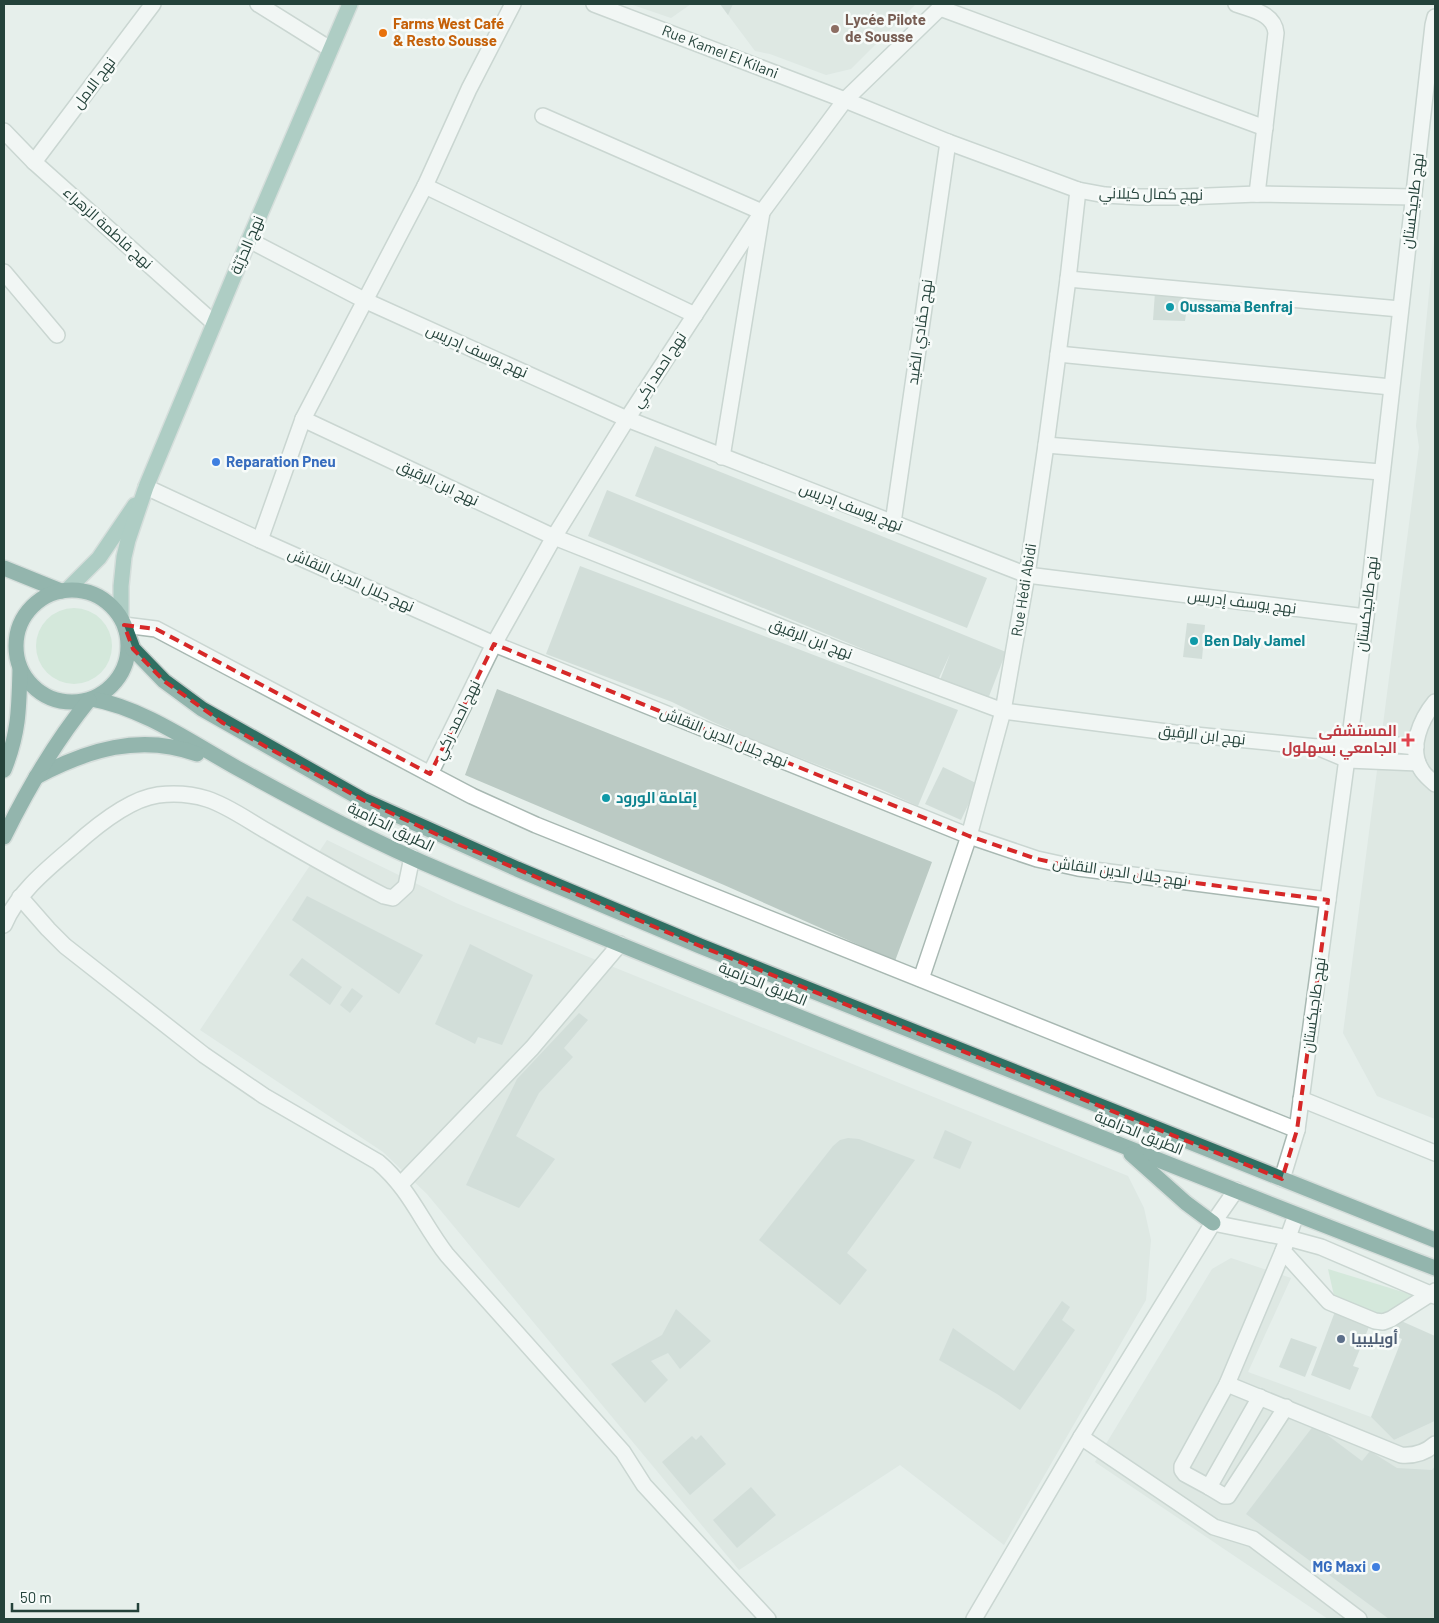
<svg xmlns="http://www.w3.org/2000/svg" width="1439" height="1623" font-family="Barlow,Cairo,sans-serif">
<rect width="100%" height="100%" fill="#e6efeb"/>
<!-- built -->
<g fill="#d4dfda">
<polygon points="630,4 691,4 671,18"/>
<polygon points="720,4 916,4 851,69 826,75 770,54 755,51"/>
<polygon points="1435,232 1435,1119 1377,1096 1343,1033 1419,447 1416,426"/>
<polygon points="327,840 456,903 1128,1176 1144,1208 1151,1240 1146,1300 1004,1545 900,1465 739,1570 427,1194 383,1152 200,1030"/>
<polygon points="1231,1258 1291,1278 1248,1372 1371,1417 1394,1440 1435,1421 1435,1619 1328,1619 1095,1462 1212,1269"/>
</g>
<!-- green -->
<g fill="#bfe0c8">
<circle cx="74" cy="646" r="38"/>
<polygon points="1328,1269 1416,1296 1390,1318 1335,1300"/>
</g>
<!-- building -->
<g fill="#bbcac4">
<polygon points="720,4 733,4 728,15"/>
<polygon points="1155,292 1189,294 1185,321 1153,320"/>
<polygon points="655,446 987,578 967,628 635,496"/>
<polygon points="607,490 1006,652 988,699 940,680 950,654 938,680 588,536"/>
<polygon points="580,566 958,710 918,806 880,789 754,740 713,722 672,702 546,654"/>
<polygon points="1187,623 1205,625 1202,659 1183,657"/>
<polygon points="497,689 932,862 895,961 724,885 465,775"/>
<polygon points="943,767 978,784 961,820 925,804"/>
<polygon points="307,896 423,955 399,994 292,920"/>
<polygon points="470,944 533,975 502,1045 478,1037 475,1044 435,1024"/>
<polygon points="302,958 342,987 330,1005 289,975"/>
<polygon points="352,988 363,996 350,1013 340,1005"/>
<polygon points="579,1013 588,1020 564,1048 573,1057 539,1093 516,1136 555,1159 519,1208 466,1185 517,1079"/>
<polygon points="945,1130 972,1142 960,1169 933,1158"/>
<polygon points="848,1138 859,1139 915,1160 847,1253 867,1270 840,1305 759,1240 833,1146 840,1140"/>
<polygon points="1062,1301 1070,1307 1062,1320 1075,1330 1020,1410 997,1394 939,1360 953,1328 1014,1371"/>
<polygon points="676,1309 711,1341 680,1369 668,1353 651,1361 668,1380 645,1403 611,1364 662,1335"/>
<polygon points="1336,1309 1371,1322 1353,1366 1359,1368 1350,1390 1311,1375"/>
<polygon points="1399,1320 1435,1336 1435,1421 1394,1440 1371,1417 1402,1339 1392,1335"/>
<polygon points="1291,1338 1317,1347 1305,1377 1279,1367"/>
<polygon points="1314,1425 1362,1461 1370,1451 1397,1468 1432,1470 1435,1466 1435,1619 1389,1619 1246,1514"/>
<polygon points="701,1435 726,1464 690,1495 662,1462 692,1436 696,1440"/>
<polygon points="751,1487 776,1515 737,1548 713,1520"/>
</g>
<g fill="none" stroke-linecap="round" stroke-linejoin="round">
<defs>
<g id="minor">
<polyline points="258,4 330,49"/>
<polyline points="594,4 845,100 948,142 1078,190 1105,195 1140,197 1184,197 1257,194 1414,197"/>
<path d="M1236 4C1252 10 1274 13 1276 33L1257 194"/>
<polyline points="940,8 1265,128"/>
<polyline points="543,116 762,212 722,457"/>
<polyline points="4,131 34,162 214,323"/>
<polyline points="34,162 153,4"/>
<polyline points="425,186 695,315"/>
<polyline points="249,240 364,300 627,419 1027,575 1366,617"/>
<polyline points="4,272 57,335"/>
<polyline points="1068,279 1400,309"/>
<polyline points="1058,354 1391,387"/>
<polyline points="303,419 554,537 839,650 1003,711 1175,733 1317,747 1348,760 1418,763"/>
<polyline points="1046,445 1381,472"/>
<polyline points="146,487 260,540 494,644 969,836 1037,859 1078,868 1328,900"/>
<polyline points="893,523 948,142"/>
<polyline points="260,540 303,419 425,186 469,89 513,4"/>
<polyline points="124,625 156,629 430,774 472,796 536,825 1297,1130"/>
<path d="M1435 702C1421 719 1408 748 1421 769 1424 775 1430 779 1435 784"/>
<polyline points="1317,747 1350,740 1416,747"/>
<polyline points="430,774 494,644 554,537 627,419 762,212 845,100 944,4"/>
<path d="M20 897 48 929 65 946 204 1055 264 1096 378 1162C410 1189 422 1223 447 1255L623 1452 644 1485 768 1619"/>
<path d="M4 925C18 892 47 869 74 846 95 827 129 799 158 795 174 793 191 794 207 799 229 806 250 822 270 833 308 855 345 876 384 896L393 898 406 886 412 857"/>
<polyline points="921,979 969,836 1003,711 1027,575 1046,445 1068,279 1078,190"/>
<polyline points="1301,1099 1435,1153"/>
<polyline points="1282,1179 1297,1130 1366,617 1433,25 1435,17"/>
<polyline points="401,1184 532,1048 620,944"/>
<polyline points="1296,1215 1283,1251 1329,1302 1375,1321 1383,1322 1391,1319 1435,1291"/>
<polyline points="1213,1223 1288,1238 1321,1247 1435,1296"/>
<path d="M1283 1251 1227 1384 1401 1455C1414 1456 1425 1453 1435 1444"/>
<polyline points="1227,1384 1182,1466 1182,1470 1185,1474 1209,1487 1260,1397"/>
<polyline points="1081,1437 1214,1527 1253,1539 1359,1619"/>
<polyline points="1209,1487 1224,1496 1228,1496 1286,1407"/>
<polyline points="974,1619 1081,1437 1213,1223 1236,1190"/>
</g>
<g id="major">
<polyline points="67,590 99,558 135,505"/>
<polyline points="121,618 121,586 124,557 128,540 146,487 249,240 350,4"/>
</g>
<g id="highway">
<polyline points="4,568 61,591"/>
<circle cx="72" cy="646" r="56"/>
<polyline points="126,630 133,649 164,681 202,709 363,800 517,869 700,946 1435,1240"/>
<path d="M92 699C143 708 192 743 237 768 306 806 375 843 447 873 632 951 819 1025 1005 1099 1148 1156 1291 1213 1435 1268"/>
<path d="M4 770C19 733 19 708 20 668"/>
<path d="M36 777C87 750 140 733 197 754"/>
<path d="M4 837C28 788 55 742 89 700"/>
<polyline points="1131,1154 1186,1203 1213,1223"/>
</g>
</defs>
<!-- minor casing -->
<use href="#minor" stroke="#a8b8b2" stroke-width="18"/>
<!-- major casing -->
<use href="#major" stroke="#c2cac8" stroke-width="18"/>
<!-- highway casing -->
<use href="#highway" stroke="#c2cac8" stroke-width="18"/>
<!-- minor -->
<use href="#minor" stroke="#fff" stroke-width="15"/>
<!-- major -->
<use href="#major" stroke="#6aa596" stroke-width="15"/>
<!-- highway -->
<use href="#highway" stroke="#2f6f62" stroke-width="15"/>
</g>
<!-- marked area -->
<path d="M0 0H1439V1623H0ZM124 625 156 629 430 774 494 644 969 836 1037 859 1078 868 1328 900 1297 1130 1282 1179 700 946 453 842 363 800 223 723 164 681 133 649Z" fill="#e6efeb" fill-opacity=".55" fill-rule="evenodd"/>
<path fill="none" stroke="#d62828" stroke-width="4" stroke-dasharray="10 6" stroke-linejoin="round" d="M124 625 156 629 430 774 494 644 969 836 1037 859 1078 868 1328 900 1297 1130 1282 1179 700 946 453 842 363 800 223 723 164 681 133 649Z"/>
<!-- markers -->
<circle fill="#8d6e63" stroke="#f7fbf9" stroke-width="2" cx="835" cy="29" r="5"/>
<circle fill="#e8710a" stroke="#f7fbf9" stroke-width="2" cx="383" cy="33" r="5"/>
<g fill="#0f9aa8" stroke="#f7fbf9" stroke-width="2">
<circle cx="1170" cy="307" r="5"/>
<circle cx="1194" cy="641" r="5"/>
<circle cx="606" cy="798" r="5"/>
</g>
<g fill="#3f7fe0" stroke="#f7fbf9" stroke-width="2">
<circle cx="216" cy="462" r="5"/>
<circle cx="1376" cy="1567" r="5"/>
</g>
<path fill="#e0444e" stroke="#f7fbf9" stroke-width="2" d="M1405.5 732.5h5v5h5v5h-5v5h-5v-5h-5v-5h5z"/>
<circle fill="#5c6f8a" stroke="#f7fbf9" stroke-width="2" cx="1341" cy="1339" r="5"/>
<g text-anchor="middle" stroke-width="5" stroke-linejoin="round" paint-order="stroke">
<!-- education labels -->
<g font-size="15" font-weight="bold" fill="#785e54" stroke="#f7fbf9" text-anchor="start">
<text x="845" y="25">Lycée Pilote<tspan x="845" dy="17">de Sousse</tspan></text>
</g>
<!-- food labels -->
<g font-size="15" font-weight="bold" fill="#c56008" stroke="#f7fbf9" text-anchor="start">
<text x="393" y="29">Farms West Café<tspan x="393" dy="17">&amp; Resto Sousse</tspan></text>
</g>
<!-- street labels -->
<g font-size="15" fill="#24423a" stroke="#f7fbf9">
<text transform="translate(720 52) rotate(21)" y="5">Rue Kamel El Kilani</text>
<text transform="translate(94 83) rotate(-53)" y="5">نهج الامل</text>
<text transform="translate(1151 194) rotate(1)" y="5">نهج كمال كيلاني</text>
<text transform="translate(1413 201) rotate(-83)" y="5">نهج طاجيكستان</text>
<text transform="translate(108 228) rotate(42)" y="5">نهج فاطمة الزهراء</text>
<text transform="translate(247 245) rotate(-67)" y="5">نهج الحرّيّة</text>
<text transform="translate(920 332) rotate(-82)" y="5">نهج حمّادي الصّيد</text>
<text transform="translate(477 351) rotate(24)" y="5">نهج يوسف إدريس</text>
<text transform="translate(659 370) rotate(-57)" y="5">نهج احمد زكي</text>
<text transform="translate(438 483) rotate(25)" y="5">نهج ابن الرقيق</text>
<text transform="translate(851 507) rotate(21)" y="5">نهج يوسف إدريس</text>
<text transform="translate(351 580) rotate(24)" y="5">نهج جلال الدين النقاش</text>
<text transform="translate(1024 590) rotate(-81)" y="5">Rue Hédi Abidi</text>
<text transform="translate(1242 602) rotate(7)" y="5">نهج يوسف إدريس</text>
<text transform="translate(1367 604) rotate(-83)" y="5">نهج طاجيكستان</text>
<text transform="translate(811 639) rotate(21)" y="5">نهج ابن الرقيق</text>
<text transform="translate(457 720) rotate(-64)" y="5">نهج احمد زكي</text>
<text transform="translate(1202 735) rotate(6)" y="5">نهج ابن الرقيق</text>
<text transform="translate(724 737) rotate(22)" y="5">نهج جلال الدين النقاش</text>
<text transform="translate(391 827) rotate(26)" y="5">الطريق الحزامية</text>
<text transform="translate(1120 872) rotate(8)" y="5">نهج جلال الدين النقاش</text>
<text transform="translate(763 984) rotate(22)" y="5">الطريق الحزامية</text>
<text transform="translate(1314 1005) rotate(-82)" y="5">نهج طاجيكستان</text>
<text transform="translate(1139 1133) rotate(22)" y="5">الطريق الحزامية</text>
</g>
<!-- culture labels -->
<g font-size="15" font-weight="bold" fill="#0d838f" stroke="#f7fbf9" text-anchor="start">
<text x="1180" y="312">Oussama Benfraj</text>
<text x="1204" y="646">Ben Daly Jamel</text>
<text x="616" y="803">إقامة الورود</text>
</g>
<!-- shop labels -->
<g font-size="15" font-weight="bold" fill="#366cbe" stroke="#f7fbf9" text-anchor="start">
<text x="226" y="467">Reparation Pneu</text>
<text x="1366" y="1572" text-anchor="end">MG Maxi</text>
</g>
<!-- health labels -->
<g font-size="15" font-weight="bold" fill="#be3a42" stroke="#f7fbf9" text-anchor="end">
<text x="1397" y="736">المستشفى<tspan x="1397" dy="17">الجامعي بسهلول</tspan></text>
</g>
<!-- service labels -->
<g font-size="15" font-weight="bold" fill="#4e5e75" stroke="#f7fbf9" text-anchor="start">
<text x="1351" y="1344">أويليبيا</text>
</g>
</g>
<!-- border -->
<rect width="1439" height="1623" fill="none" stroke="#24423a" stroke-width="10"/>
<!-- scale -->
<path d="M12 1603v8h126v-8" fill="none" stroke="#24423a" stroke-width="2.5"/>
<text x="20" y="1603" font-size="15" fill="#24423a" stroke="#f7fbf9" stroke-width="4" paint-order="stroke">50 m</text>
</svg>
